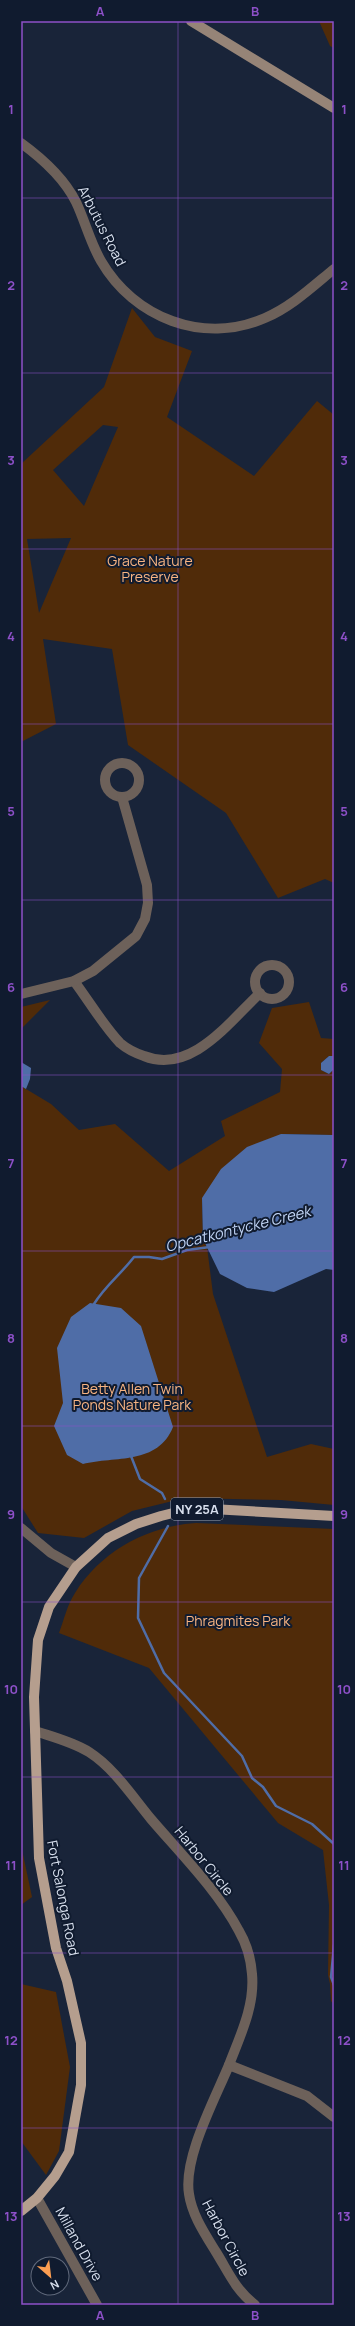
<svg xmlns="http://www.w3.org/2000/svg" width="355" height="2326" font-family="Manrope,sans-serif">
<rect width="100%" height="100%" fill="#192439"/>
<!-- green -->
<g fill="#502b09" fill-rule="evenodd">
<polygon points="319,21 334,21 334,48 330,46"/>
<path d="M132 308 155 337 192 351 167 417 254 476 317 401 334 415V883L325 879 278 898 226 813 128 745 112 649 43 639 56 724 21 742V464L104 387ZM103 425 118 427 84 506 53 470ZM71 538 39 613 27 539Z"/>
<polygon points="50,1000 21,1029 21,1007"/>
<polygon points="309,1002 321,1038 334,1039 334,1056 329,1056 321,1063 321,1070 329,1074 334,1069 334,1135 281,1134 202,1198 203,1239 207,1247 213,1294 267,1457 311,1444 334,1449 334,1505 281,1500 185,1498 132,1511 84,1538 38,1533 21,1506 21,1175 23,1152 21,1149 21,1086 51,1104 79,1130 115,1124 169,1171 225,1136 221,1121 280,1092 282,1069 259,1043 272,1008"/>
<path d="M196 1523 334 1529V2005L331 2001 330 1984 328 1975 329 1905 323 1850 278 1823 149 1668 59 1633C64 1620 67 1605 75 1593 101 1551 148 1526 196 1523Z"/>
<polygon points="21,1845 32,1897 21,1905"/>
<polygon points="21,1984 56,1992 70,2067 59,2151 46,2175 21,2141"/>
</g>
<!-- water -->
<g fill="#4f6da7">
<polygon points="329,1056 334,1056 334,1069 329,1074 321,1070 321,1063"/>
<polygon points="21,1062 31,1068 30,1079 26,1089 21,1086"/>
<polygon points="281,1134 334,1135 334,1270 326,1269 274,1292 247,1288 220,1274 203,1239 202,1198 221,1169 247,1147"/>
<path d="M90 1303 121 1308 141 1326 173 1427C158 1465 115 1456 83 1464L67 1455 54 1426 63 1403 57 1348 71 1317Z"/>
</g>
<g fill="none" stroke-linecap="round" stroke-linejoin="round">
<!-- stream -->
<g stroke="#4f6da7" stroke-width="2.5">
<path d="M95 1307 94 1304C105 1286 121 1274 134 1257H149L162 1259 187 1250 210 1247"/>
<polyline points="131,1456 140,1479 162,1493 165,1499"/>
<polyline points="168,1526 139,1578 138,1618 164,1673 242,1756 252,1778 263,1787 276,1806 312,1824 334,1844"/>
<polyline points="334,1945 331,1977 334,1985"/>
</g>
<!-- minor -->
<g stroke="#6d615a" stroke-width="10">
<path d="M21 143C43 159 64 178 76 202 85 221 90 242 101 261 134 318 203 345 265 318 291 307 312 287 334 269"/>
<circle cx="122" cy="780" r="17"/>
<circle cx="272" cy="982" r="17"/>
<path d="M74 981C89 1001 103 1025 120 1043 127 1049 135 1053 144 1056 191 1075 229 1022 260 993"/>
<polyline points="21,994 74,981 93,971 136,936 145,919 148,903 147,885 122,797"/>
<polyline points="21,1528 51,1553 76,1567"/>
<path d="M35 1731C53 1737 73 1742 89 1752 114 1768 132 1796 151 1819 180 1853 218 1891 239 1931 246 1943 251 1960 252 1974 255 2006 240 2036 229 2065"/>
<polyline points="37,2198 97,2305"/>
<path d="M255 2305C235 2289 229 2273 216 2252 205 2234 192 2215 189 2194 183 2158 215 2099 229 2065L307 2096 334 2117"/>
</g>
<!-- secondary -->
<polyline stroke="#968477" stroke-width="10" points="191,21 334,108"/>
<!-- primary -->
<polyline stroke="#b59e8e" stroke-width="10" points="21,2211 37,2198 55,2176 69,2152 81,2085 81,2043 67,1981 56,1948 39,1858 34,1697 38,1640 49,1607 76,1567 108,1538 136,1524 161,1516 185,1510 212,1509 334,1516"/>
</g>
<!-- grid -->
<path fill="none" stroke="#8d50c8" stroke-width="1" stroke-opacity="0.55" d="M178 21V2305M21 198H334M21 373H334M21 549H334M21 724H334M21 900H334M21 1075H334M21 1251H334M21 1426H334M21 1602H334M21 1777H334M21 1953H334M21 2128H334"/>
<g text-anchor="middle" stroke-width="4" stroke-linejoin="round" paint-order="stroke">
<!-- shield labels -->
<rect fill="#101b2f" stroke="#9ba4b4" stroke-width="1" x="171" y="1498" width="52" height="22" rx="3"/>
<g font-size="13" font-weight="bold" fill="#d7dfed">
<text x="197" y="1514">NY 25A</text>
</g>
<!-- street labels -->
<g font-size="14" fill="#d7dfed" stroke="#101b2f">
<text transform="translate(102 226) rotate(63)" y="5">Arbutus Road</text>
<text transform="translate(204 1861) rotate(51)" y="5">Harbor Circle</text>
<text transform="translate(63 1898) rotate(79)" y="5">Fort Salonga Road</text>
<text transform="translate(226 2238) rotate(62)" y="5">Harbor Circle</text>
<text transform="translate(79 2244) rotate(61)" y="5">Milland Drive</text>
</g>
<!-- park labels -->
<g font-size="14" fill="#f8b482" stroke="#101b2f">
<text x="150" y="566">Grace Nature<tspan x="150" dy="16">Preserve</tspan></text>
<text x="132" y="1394">Betty Allen Twin<tspan x="132" dy="16">Ponds Nature Park</tspan></text>
<text x="238" y="1626">Phragmites Park</text>
</g>
<!-- water labels -->
<g font-size="15" font-style="italic" fill="#c1d4f5" stroke="#101b2f">
<text transform="translate(238 1229) rotate(-14)" y="5">Opcatkontycke Creek</text>
</g>
</g>
<!-- border -->
<rect width="355" height="2326" fill="none" stroke="#101b2f" stroke-width="44"/>
<!-- north arrow -->
<g transform="translate(50 2276) rotate(152)"><circle r="19" fill="#101b2f" stroke="#60697b"/>
<path d="M0-3L7 15L0 10L-7 15Z" fill="#fc9e52"/>
<text y="-6" font-size="11" font-weight="bold" text-anchor="middle" fill="#d7dfed">N</text>
</g>
<rect x="22" y="22" width="311" height="2282" fill="none" stroke="#8d50c8" stroke-width="1.5"/>
<g font-size="13" text-anchor="middle" font-weight="bold" fill="#8d50c8">
<text x="100" y="16">A</text>
<text x="255" y="16">B</text>
<text x="11" y="114">1</text>
<text x="344" y="114">1</text>
<text x="11" y="290">2</text>
<text x="344" y="290">2</text>
<text x="11" y="465">3</text>
<text x="344" y="465">3</text>
<text x="11" y="641">4</text>
<text x="344" y="641">4</text>
<text x="11" y="816">5</text>
<text x="344" y="816">5</text>
<text x="11" y="992">6</text>
<text x="344" y="992">6</text>
<text x="11" y="1168">7</text>
<text x="344" y="1168">7</text>
<text x="11" y="1343">8</text>
<text x="344" y="1343">8</text>
<text x="11" y="1519">9</text>
<text x="344" y="1519">9</text>
<text x="11" y="1694">10</text>
<text x="344" y="1694">10</text>
<text x="11" y="1870">11</text>
<text x="344" y="1870">11</text>
<text x="11" y="2045">12</text>
<text x="344" y="2045">12</text>
<text x="11" y="2221">13</text>
<text x="344" y="2221">13</text>
<text x="100" y="2320">A</text>
<text x="255" y="2320">B</text>
</g>
</svg>
